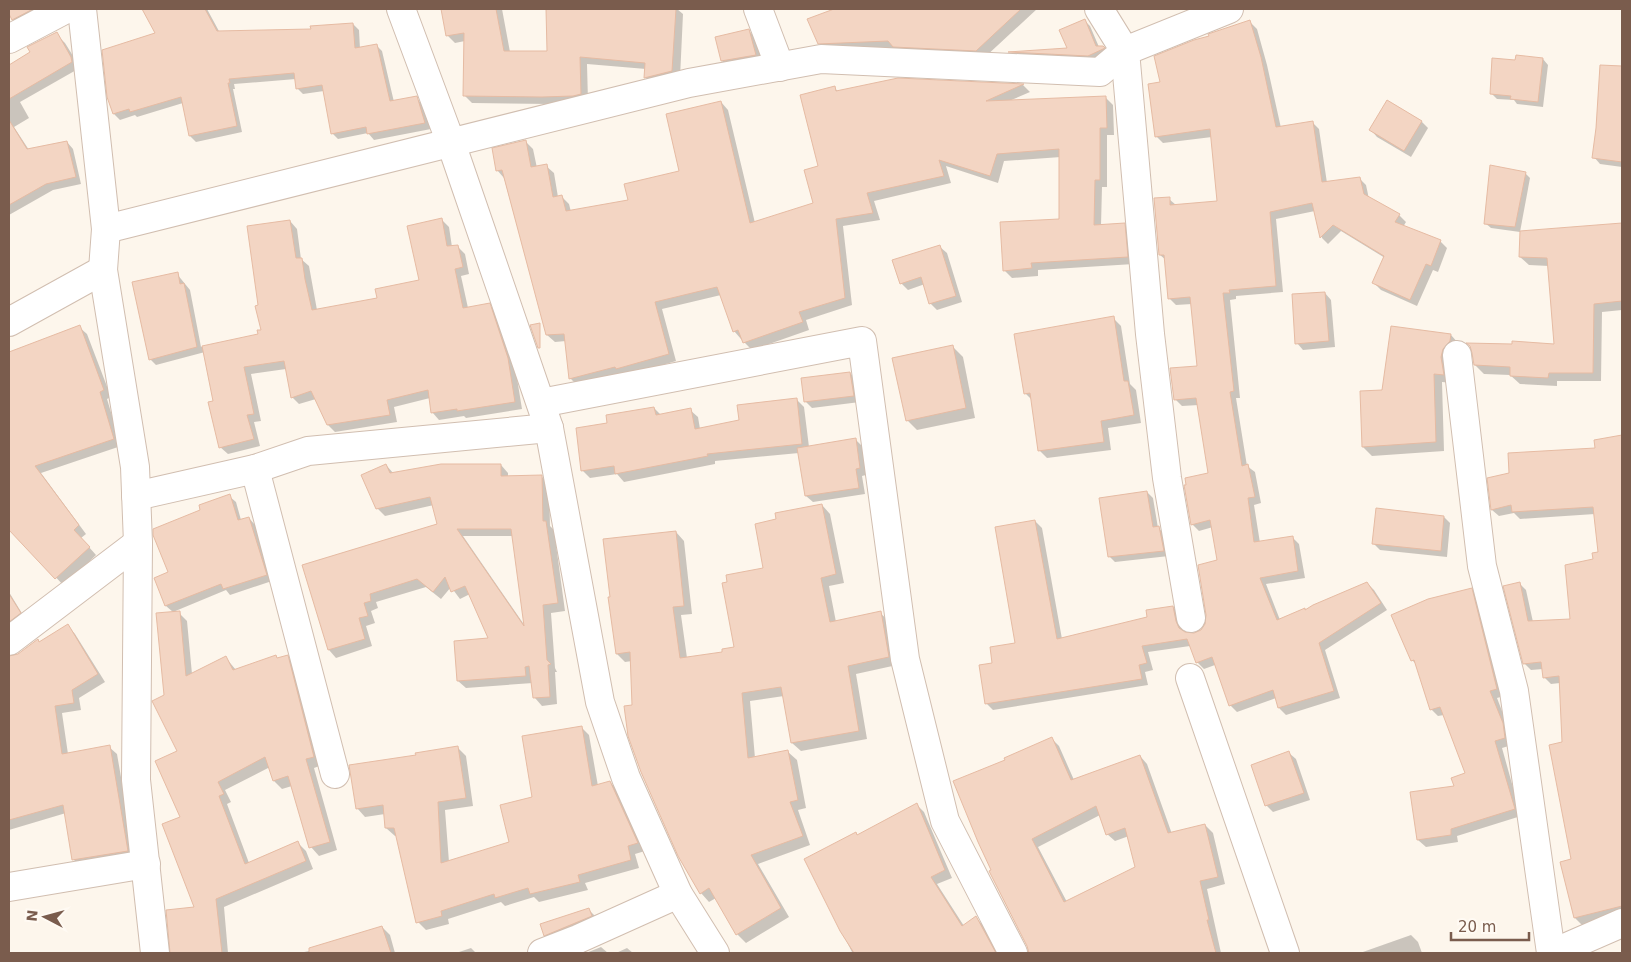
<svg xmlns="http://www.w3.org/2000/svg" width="1631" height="962" font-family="'DejaVu Sans',sans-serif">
<rect width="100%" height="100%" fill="#fdf6ec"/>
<!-- shadow -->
<g fill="#0003" fill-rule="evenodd">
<polygon points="9,9 56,9 23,29 13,19"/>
<polygon points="143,9 207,9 220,33 313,30 353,24 359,30 360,49 376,45 382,51 394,102 416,98 422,104 431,129 374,140 368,133 338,139 332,133 324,91 303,94 297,88 296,79 234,84 235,89 233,89 242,132 196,142 190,136 183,103 137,117 135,115 120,120 114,114 109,97 157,33"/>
<polygon points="443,9 502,9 510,52 548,53 547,9 677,9 683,14 680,78 653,85 646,78 646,69 587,64 588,101 550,104 472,103 464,95 465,41 455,43 447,35"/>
<polygon points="838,9 1037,9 984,58 902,54 896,48 827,51 819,43 808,19"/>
<polygon points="1084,20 1090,26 1099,47 1103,47 1110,54 1094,61 1015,58 1011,53 1069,49"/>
<polygon points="1250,22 1257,29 1267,65 1281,128 1312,122 1319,129 1327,183 1359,178 1366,185 1369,199 1399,215 1406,222 1403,227 1440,241 1447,248 1438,272 1433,270 1417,306 1381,290 1374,283 1385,258 1341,231 1328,244 1322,238 1315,211 1276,219 1283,292 1236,296 1236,299 1230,300 1240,398 1236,398 1247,466 1255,472 1261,503 1254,505 1260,543 1292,537 1299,544 1305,578 1266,584 1280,620 1305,611 1367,583 1374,590 1387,610 1325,650 1340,698 1286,715 1279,708 1276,698 1237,712 1230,705 1215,665 1204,669 1197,662 1190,646 1148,652 1153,670 1145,672 1148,685 993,710 986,703 993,664 1017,644 1035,521 1042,528 1062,639 1148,618 1173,607 1180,614 1184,634 1194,635 1202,631 1207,624 1218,560 1213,527 1199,531 1192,524 1210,474 1199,405 1182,406 1175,399 1198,367 1192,304 1176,305 1170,299 1166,260 1160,255 1169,199 1176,205 1219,203 1212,137 1163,143 1156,136 1162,83"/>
<polygon points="748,30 755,37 762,61 729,67 722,61"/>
<polygon points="58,36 65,43 78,64 78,69 20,102 29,118 14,127 29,150 67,142 73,149 81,184 53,190 9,215 9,68"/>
<polygon points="1543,59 1548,65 1543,107 1517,104 1514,100 1497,99 1492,94 1516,61"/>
<polygon points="1601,67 1622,68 1622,167 1600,164 1594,157"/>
<polygon points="898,79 1023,85 1030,92 1009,101 1105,97 1113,105 1114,135 1107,135 1107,187 1102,187 1101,226 1124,224 1132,232 1134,264 1038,270 1038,276 1012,278 1004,270 1061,220 1061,157 1004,161 998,183 946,166 951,183 874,201 880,220 843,226 852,305 806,320 809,330 752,350 744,342 743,338 741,339 734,331 721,295 662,309 676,361 625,376 578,386 571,379 566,341 555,342 547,335 504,178 497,170 526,142 533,149 537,168 546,166 554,173 558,197 562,197 569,204 571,212 629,201 680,172 721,102 728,110 755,223 814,204 819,167 834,88 839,92"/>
<polygon points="1388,101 1422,122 1428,128 1411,157 1377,137 1371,130"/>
<polygon points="1525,173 1530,178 1520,232 1491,228 1485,223"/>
<polygon points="442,220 449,227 452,247 458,247 465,254 469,274 461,276 468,308 489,305 496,312 515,366 522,409 466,418 464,416 439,420 432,412 430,398 394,407 397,422 335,432 328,425 316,399 299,404 292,397 286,369 251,374 261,421 254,422 260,446 228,454 220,447 215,402 205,352 156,365 150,359 177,274 190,290 201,347 259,335 262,331 259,306 290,221 297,229 301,259 309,266 317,310 378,299 421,281"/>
<polygon points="1622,224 1622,310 1602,312 1601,381 1557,381 1557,386 1520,384 1510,375 1484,374 1475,365 1556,345 1549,266 1529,265 1520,257 1521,232"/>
<polygon points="940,247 947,253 962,302 937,310 930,303 925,284 908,290 901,283"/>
<polygon points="1325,293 1331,300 1335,347 1303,350 1297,343"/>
<polygon points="1113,318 1121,326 1130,384 1136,390 1141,423 1108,428 1111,450 1047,458 1039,450 1033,401 1025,393"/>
<polygon points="79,327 87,334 111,397 107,399 121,446 41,473 86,534 81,538 96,555 64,586 9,527 9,364 33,344"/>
<polygon points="1451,335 1459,344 1452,383 1442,382 1444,451 1372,456 1363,447 1361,392 1383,391"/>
<polygon points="953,347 963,357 975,418 917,430 907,420"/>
<polygon points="850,373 857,380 860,402 812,408 805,401"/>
<polygon points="796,399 804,407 809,447 856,440 862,446 866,475 862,476 865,494 813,502 806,496 799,453 715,461 715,464 624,482 617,474 590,478 582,470 608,424 654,408 661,415 690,410 698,417 700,429 740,421"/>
<polygon points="1622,437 1622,883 1619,884 1622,897 1622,914 1582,925 1575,918 1572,860 1563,744 1560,683 1551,684 1544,677 1543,669 1531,670 1524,663 1520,584 1526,590 1533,622 1572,620 1594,560 1599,553 1595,514 1520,519 1514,513 1499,516 1492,510 1596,449 1595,441"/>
<path d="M386 465 394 474 501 465 508 473V477L541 476 549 484 550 526 554 530 565 611 551 613 555 668 557 672H555L557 704 542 706 535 698 533 683 466 688 458 681 490 639 470 594 460 599 451 587 441 599 426 587 376 602 378 608 371 611 375 623 366 626 372 646 336 658 329 650 303 565 439 524 434 505 385 516 377 508ZM463 536H513L525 626Z"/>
<polygon points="1147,492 1153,498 1158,528 1165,534 1169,556 1115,562 1109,556"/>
<polygon points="229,496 236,502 241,520 249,518 255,525 272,581 230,595 226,590 173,612 166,606 155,579 170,573"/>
<polygon points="822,505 830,514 844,583 829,586 836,622 880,613 889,621 897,665 856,674 867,739 801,751 792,743 784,696 750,701 755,758 788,752 797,760 806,808 798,810 810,845 758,864 789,917 746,943 737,934 716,898 709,902 701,893 633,706 632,661 625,662 617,654 676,532 684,541 692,614 681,615 687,658 724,653 735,648 765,569 778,520"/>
<polygon points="1444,517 1450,523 1447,557 1380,550 1373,543"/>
<polygon points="1471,590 1479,597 1504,696 1497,698 1510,732 1512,745 1502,748 1521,816 1457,836 1458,842 1426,847 1418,840 1467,774 1444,715 1438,716 1431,709 1418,666 1412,660"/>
<polygon points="9,592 26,620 9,633"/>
<polygon points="179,613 187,621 192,674 226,658 236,670 287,656 295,665 322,765 314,768 337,850 319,856 311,847 292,786 282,789 274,781 270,767 225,790 231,802 227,804 249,863 297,842 306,851 313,869 224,907 228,953 172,953 196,909 182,818 178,751 165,696"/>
<polygon points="68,626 75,634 105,682 79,698 81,710 62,713 68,754 109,747 117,754 135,858 81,867 74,860 66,813 9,830 9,665 14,662 19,655"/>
<polygon points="581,727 589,735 598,786 610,782 618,791 645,851 635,854 639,868 585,883 588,890 539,902 534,897 505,906 501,902 448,919 449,924 426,930 418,922 397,836 395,836 386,828 385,814 365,817 357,808 417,756 458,748 466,756 473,806 445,810 449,862 511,843 534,798"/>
<path d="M1051 738 1059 746 1074 780 1140 756 1147 764 1172 834 1205 825 1213 833 1225 884 1207 889 1221 953H1030L1028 945 992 871 1007 760ZM1100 815 1107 834 1115 841 1129 836 1136 868 1067 902 1038 847Z"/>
<polygon points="1289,753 1296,759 1310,800 1273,812 1267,806 1252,765"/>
<polygon points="917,805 924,812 952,878 937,884 964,926 976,918 983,925 998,953 850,953 852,952 805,860 858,836"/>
<polygon points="588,909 595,916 597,922 551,942 545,935"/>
<polygon points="382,927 390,935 395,953 299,953 335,946"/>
<polygon points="1411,935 1418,942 1422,953 1360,953"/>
<polygon points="601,947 608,953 586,953"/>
<polygon points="471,948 476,953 456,953"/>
<polygon points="627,948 633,953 616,953"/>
</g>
<!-- building -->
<g fill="#f3d5c3" stroke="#e6bba3" fill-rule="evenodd">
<polygon points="9,9 33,9 12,20 9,14"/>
<polygon points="142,9 205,9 217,31 311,29 310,26 353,23 355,48 377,44 390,101 417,96 425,123 367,134 366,127 331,134 322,85 296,89 294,73 229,79 230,83 228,83 237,126 189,136 181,97 130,112 129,109 113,114 107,97 102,50 155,33"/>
<polygon points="441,9 496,9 504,51 547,51 546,9 676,9 672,71 644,78 645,63 580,57 581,94 573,96 542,97 463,96 464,33 446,36"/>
<polygon points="834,9 1021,9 976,51 893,47 888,41 818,44 807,19"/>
<polygon points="1085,19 1096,46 1103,46 1105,48 1103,49 1088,56 1008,52 1067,48 1059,30"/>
<polygon points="1250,20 1261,57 1276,127 1313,121 1322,182 1360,177 1364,194 1400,214 1395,222 1441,240 1431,266 1426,264 1410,300 1372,283 1384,256 1333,225 1320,238 1312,203 1270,212 1276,286 1229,290 1230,293 1223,293 1234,391 1230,392 1242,466 1248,464 1255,497 1248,498 1254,542 1293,536 1298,571 1260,578 1277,620 1305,608 1305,610 1313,605 1367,582 1381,603 1319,643 1334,691 1278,708 1273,690 1229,706 1212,657 1196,663 1187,639 1142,646 1147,663 1139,665 1142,679 985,704 979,665 992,663 990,647 1015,643 995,527 1035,520 1057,639 1147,617 1146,610 1173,606 1176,621 1179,628 1185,632 1194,633 1201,630 1205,624 1206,615 1198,565 1217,560 1210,520 1191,525 1184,485 1186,485 1185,478 1208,473 1196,398 1174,400 1170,368 1197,366 1190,297 1168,299 1164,255 1159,255 1154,198 1170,197 1170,205 1217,201 1210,129 1155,137 1148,84 1160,82 1154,56 1194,40 1209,36 1208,34"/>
<polygon points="749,29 756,55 721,61 715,37"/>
<polygon points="57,32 71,57 72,62 9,99 9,65 30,52 27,47"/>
<polygon points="1516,55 1543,58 1538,102 1510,99 1511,96 1490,94 1492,58 1515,60"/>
<polygon points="1600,65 1622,66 1622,162 1592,158 1596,128"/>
<polygon points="898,78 1024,84 986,101 1106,96 1107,128 1100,128 1100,180 1095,180 1094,225 1125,223 1128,257 1031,263 1032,268 1003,271 1000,222 1059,219 1059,149 997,154 990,176 939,160 944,176 867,193 873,213 836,219 845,298 799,312 803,322 743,343 738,330 733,332 717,287 655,302 669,354 616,369 615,367 569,379 564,334 546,335 502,170 496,171 492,148 526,140 531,167 547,164 553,197 562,195 566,211 628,200 624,184 679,171 666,114 721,101 750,223 813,203 804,170 818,166 800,95 835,86 836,91"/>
<polygon points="1387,100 1422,121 1404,151 1369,130"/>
<polygon points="9,120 27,149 67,141 76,177 46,184 9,205"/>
<polygon points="1490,165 1526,172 1515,227 1484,224"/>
<polygon points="442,218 447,246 458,245 463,267 455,269 463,308 490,303 508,358 515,402 457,411 457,409 431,413 428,390 387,400 390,415 327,425 311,391 291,398 284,361 244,367 254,414 247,415 254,439 219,448 208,402 213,401 202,346 258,334 257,330 261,330 255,306 258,305 247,226 290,220 296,258 302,258 305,279 312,310 377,298 375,289 419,280 407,226"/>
<polygon points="1622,223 1622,301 1594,304 1593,373 1549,373 1548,378 1510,376 1510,367 1474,365 1472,353 1470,346 1466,343 1512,344 1512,341 1554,344 1547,258 1519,257 1520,231"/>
<polygon points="940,245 956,296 929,304 921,277 900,284 892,260"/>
<polygon points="178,272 180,284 184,283 197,347 149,360 132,282"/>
<polygon points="1325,292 1329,341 1295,344 1292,294"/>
<polygon points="1114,316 1124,381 1128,381 1134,415 1101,421 1104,442 1038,451 1030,393 1024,394 1014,334"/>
<polygon points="540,323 540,348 538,348 530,325"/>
<polygon points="80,325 104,390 100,392 114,439 35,466 79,525 74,530 90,547 55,579 9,530 9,352"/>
<polygon points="1391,326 1451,334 1450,341 1443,349 1441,357 1444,375 1434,374 1436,442 1362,447 1360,391 1382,390"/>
<polygon points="953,345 966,408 906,421 892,358"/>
<polygon points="850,372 854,396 804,402 801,378"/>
<polygon points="797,398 802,444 707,454 708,456 615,474 614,466 581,471 576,428 607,423 606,415 654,407 656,415 691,408 695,429 739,420 737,405"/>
<polygon points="1622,435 1622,906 1574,918 1560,862 1571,859 1549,745 1562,742 1559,676 1543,678 1541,662 1523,664 1503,586 1520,582 1528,621 1570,619 1565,565 1593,559 1592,553 1598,552 1593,507 1512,512 1511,505 1491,510 1487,478 1509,473 1508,453 1595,448 1594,440"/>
<polygon points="856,438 860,468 856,469 859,488 805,496 797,448"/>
<path d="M386 464 390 473 441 464H501V476L542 475 543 521H546L558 603 543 605 547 660 551 664 548 665 550 697 533 698 529 666 525 667 526 676 457 681 454 641 488 638 465 586 451 592 445 577 433 592 417 579 370 594 371 601 364 603 368 616 359 618 365 639 328 650 302 565 437 524 430 497 376 509 361 475ZM457 529H511L524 626Z"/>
<polygon points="1147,491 1153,527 1159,526 1164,551 1108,557 1099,498"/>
<polygon points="230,494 238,520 249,517 267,575 223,589 221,584 165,606 154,578 168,572 153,535 153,529 200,510 199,505"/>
<polygon points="822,504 836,574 821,578 830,622 881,611 889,657 848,666 859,731 791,743 781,687 742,693 748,758 788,750 798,800 790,802 803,836 751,855 781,908 736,935 709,888 700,894 678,856 641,772 628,736 624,706 632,705 630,652 616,654 608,597 610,597 603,539 676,531 684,606 673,607 680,658 722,652 722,649 734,647 722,583 727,582 726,575 763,568 755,524 776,519 775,513"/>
<polygon points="1376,508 1444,516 1441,551 1372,544"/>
<polygon points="1472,588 1497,689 1490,691 1503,723 1505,738 1495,741 1515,809 1451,829 1451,835 1417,840 1410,792 1454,786 1451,778 1465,773 1440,707 1430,710 1414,660 1411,661 1391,615 1428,599"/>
<polygon points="9,594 21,613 9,622"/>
<polygon points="180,611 186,676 226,656 233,670 276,655 277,658 288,655 314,757 306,759 330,842 309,848 288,776 273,781 265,757 218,782 224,794 219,796 245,864 298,841 306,861 216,899 222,953 170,953 166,910 194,907 162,824 180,817 155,761 177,751 152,701 164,695 156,613"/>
<polygon points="68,624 98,674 72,690 74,703 55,706 62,754 110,745 128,851 72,860 63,805 9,820 9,656 18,654 38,639 39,642"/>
<polygon points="582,726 592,786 610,781 638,843 628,846 631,860 578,875 580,882 530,894 528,888 495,898 494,894 441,911 442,916 416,923 394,828 385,828 383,805 356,809 349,765 416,755 415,753 458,746 466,798 438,802 441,863 509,842 500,805 532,797 522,736"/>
<path d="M1052 737 1071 780 1140 755 1168 833 1205 824 1218 877 1200 881 1209 920H1207L1216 953H1029L1027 946 989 871 991 870 978 842 953 781 1005 760 1004 758ZM1096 806 1106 835 1125 828 1135 867 1064 902 1032 839Z"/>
<polygon points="1289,751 1304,793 1265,806 1251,765"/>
<polygon points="917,803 945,870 931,877 962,926 976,916 996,953 854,953 840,931 804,859 856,832 857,835"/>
<polygon points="589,908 592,916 544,936 540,924"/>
<polygon points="382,926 391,953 309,953 309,948"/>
</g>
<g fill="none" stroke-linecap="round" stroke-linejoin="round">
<defs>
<g id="minor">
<polyline points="82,9 106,229 103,270 135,467 138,543 136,780 155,953"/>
<polyline points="401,9 451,143 549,428 600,702 626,778 678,894 715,953"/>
<polyline points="758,9 780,67"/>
<polyline points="9,39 66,9"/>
<polyline points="106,229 689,83 821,59 1100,72 1125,51 1099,9"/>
<polyline points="9,322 103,270"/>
<polyline points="1457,355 1482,566 1514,691 1551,953"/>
<polyline points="541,403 862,341 905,659 945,821 1013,953"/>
<polyline points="255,469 335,774"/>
<polyline points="136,496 255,469 308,451 549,428"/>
<polyline points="1191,618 1167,478 1150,334 1125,51 1229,9"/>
<polyline points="9,641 138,543"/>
<polyline points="1190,678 1285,953"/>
<polyline points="9,887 146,864"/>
<polyline points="542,953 578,939 678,894"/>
<polyline points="1553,953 1622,923"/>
</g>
</defs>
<!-- minor casing -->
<use href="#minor" stroke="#d1beb0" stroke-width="30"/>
<!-- minor -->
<use href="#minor" stroke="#fff" stroke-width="28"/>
</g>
<!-- border -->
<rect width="1631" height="962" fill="none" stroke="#7a5c4d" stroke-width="20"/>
<!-- north arrow -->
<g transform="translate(45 917) rotate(276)" stroke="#fffaf3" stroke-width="4" paint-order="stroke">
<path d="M0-4L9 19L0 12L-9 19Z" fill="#7a5c4d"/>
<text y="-8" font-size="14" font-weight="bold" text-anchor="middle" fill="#7a5c4d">N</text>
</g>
<!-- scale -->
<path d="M1451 932v8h78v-8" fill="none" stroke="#7a5c4d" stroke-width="2.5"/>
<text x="1458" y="932" font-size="15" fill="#7a5c4d" stroke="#fffaf3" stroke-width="4" paint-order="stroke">20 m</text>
</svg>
